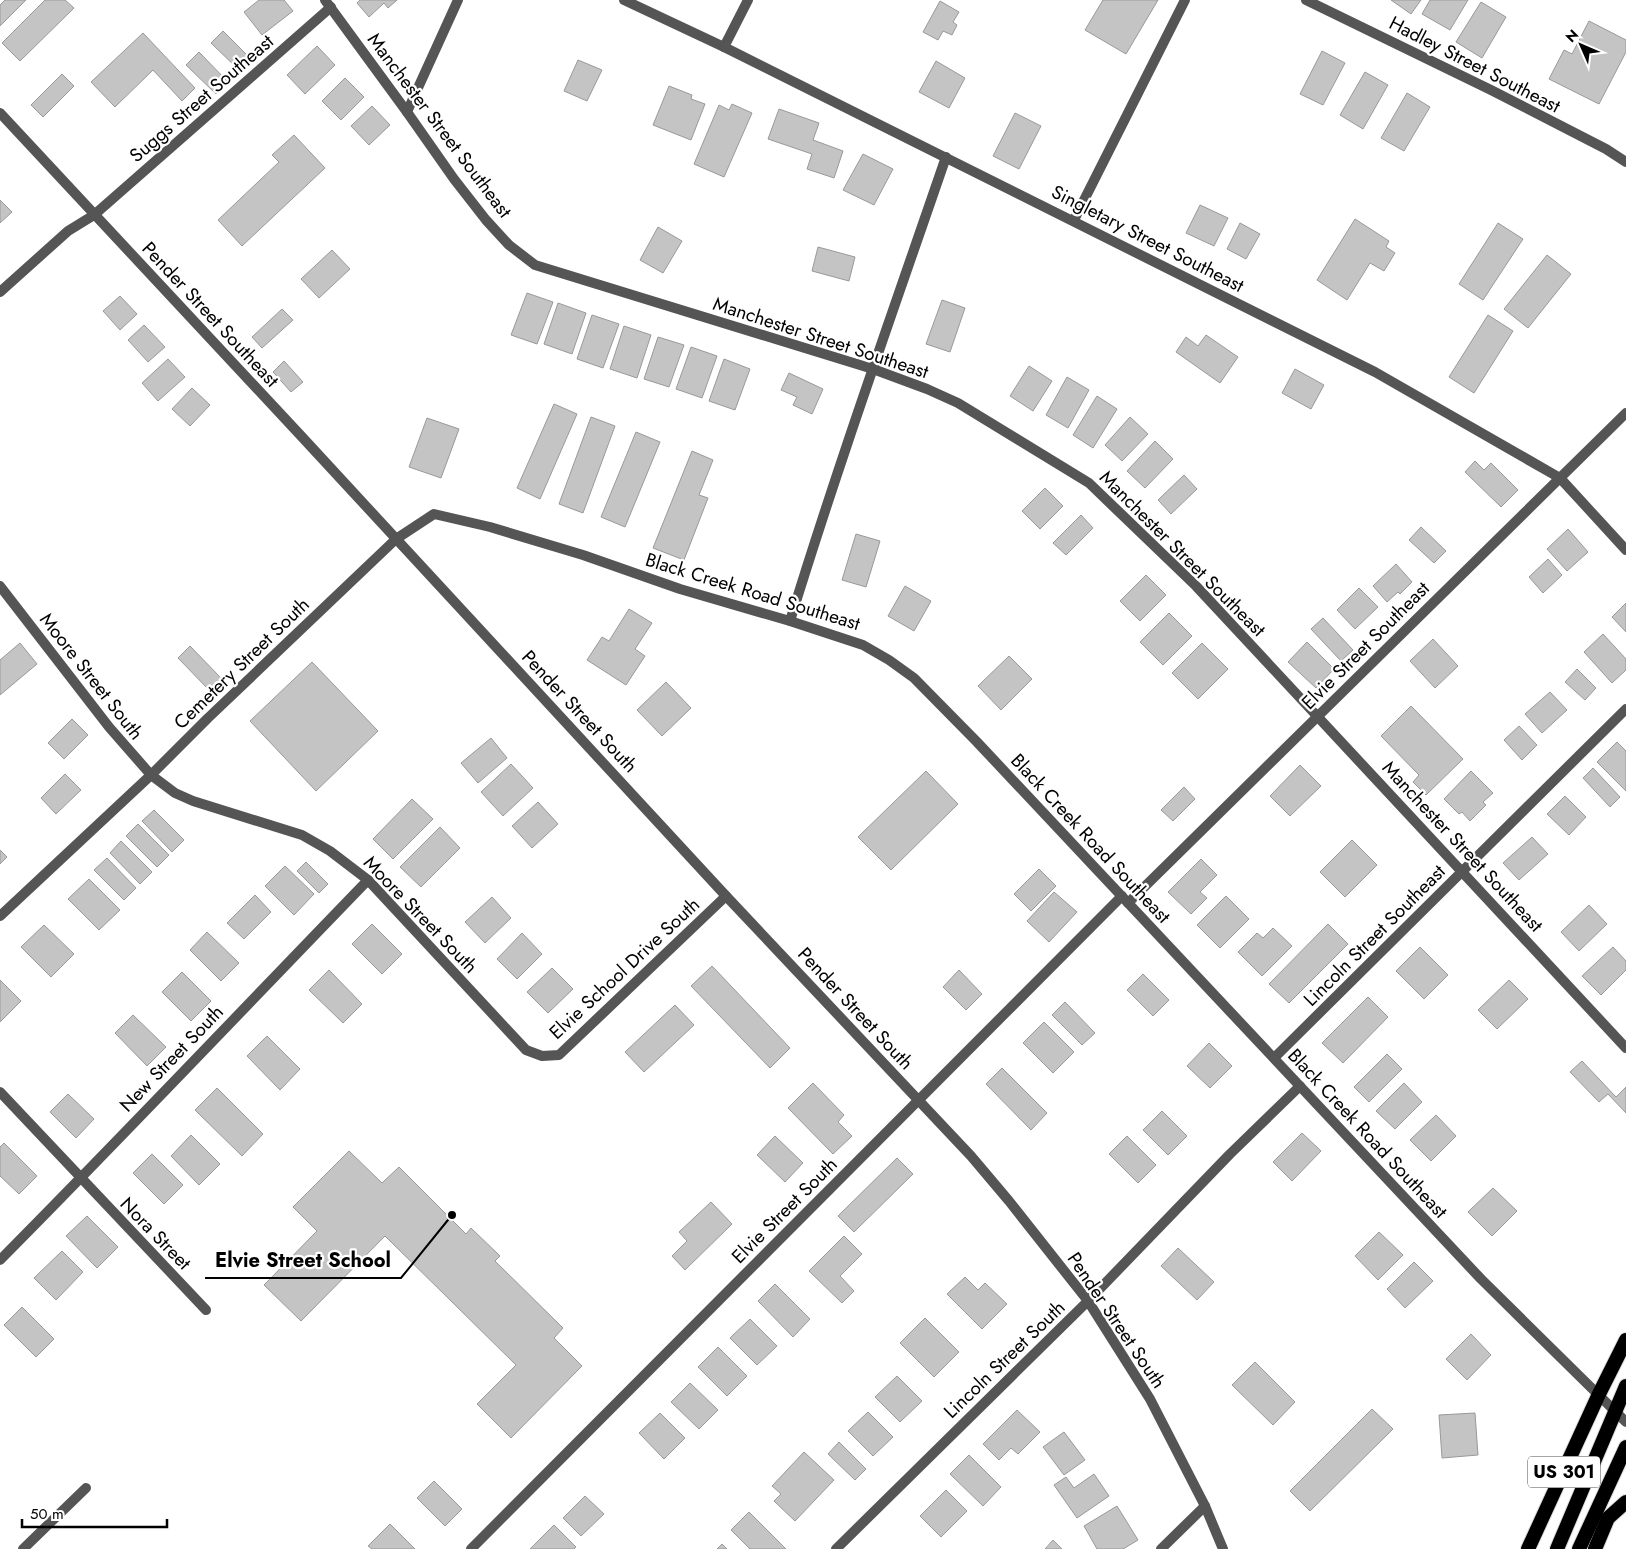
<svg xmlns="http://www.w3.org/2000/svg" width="1626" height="1549" font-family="Jost,sans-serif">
<rect width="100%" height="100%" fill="#fff"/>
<!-- building -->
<g fill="#c4c4c4" stroke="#999">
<polygon points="5,0 26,0 0,26 0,5"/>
<polygon points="45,0 65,0 74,8 20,61 2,43"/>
<polygon points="259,0 284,0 293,11 262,35 244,12"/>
<polygon points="360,0 397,0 388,8 384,3 369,17 357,3"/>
<polygon points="1103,0 1158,0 1126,54 1085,30"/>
<polygon points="1391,0 1421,0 1411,14"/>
<polygon points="1430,0 1468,0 1450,30 1422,14"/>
<polygon points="940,1 959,12 953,22 957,25 952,35 943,31 938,40 923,32"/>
<polygon points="1481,2 1506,17 1482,58 1456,42"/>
<polygon points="1589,21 1626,40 1626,52 1599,104 1549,79 1564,50 1572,54"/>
<polygon points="223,31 251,59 240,71 211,43"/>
<polygon points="143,33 195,88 182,101 153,70 115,107 91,82"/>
<polygon points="317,46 335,65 305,94 287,75"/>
<polygon points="1322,51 1345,63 1323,105 1300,94"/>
<polygon points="199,52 228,82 216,94 186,65"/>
<polygon points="578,60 602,70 587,101 564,91"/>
<polygon points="936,61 965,78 949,108 919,92"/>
<polygon points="1365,72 1388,85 1363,129 1340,115"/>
<polygon points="62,74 74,86 43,117 31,105"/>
<polygon points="345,78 364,97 341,120 322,101"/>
<polygon points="669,86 692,95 691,99 705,104 691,140 653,125"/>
<polygon points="1407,93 1430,107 1404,151 1381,138"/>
<polygon points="732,104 752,113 724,177 694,164 719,105 729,110"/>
<polygon points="372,106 390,125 369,145 351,126"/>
<polygon points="779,109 819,123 813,140 843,151 834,178 807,169 812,154 768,139"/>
<polygon points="1015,113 1041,126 1019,169 993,156"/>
<polygon points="294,135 325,168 242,246 218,220 279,162 272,155"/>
<polygon points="863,154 893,169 874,205 843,190"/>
<polygon points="0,200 12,212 0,223"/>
<polygon points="1200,205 1228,218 1214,246 1186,233"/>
<polygon points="1355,219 1389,241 1386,247 1395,253 1384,271 1370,263 1347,300 1317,280"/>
<polygon points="1240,223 1260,234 1246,259 1227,249"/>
<polygon points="1498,223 1523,239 1483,300 1459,284"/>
<polygon points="658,227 682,241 663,273 640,260"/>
<polygon points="818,247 855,257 849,281 812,271"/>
<polygon points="332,250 350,269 319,298 301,279"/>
<polygon points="1547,255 1571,274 1528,328 1504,309"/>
<polygon points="527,293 553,302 537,344 511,335"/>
<polygon points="120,296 137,314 120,330 103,311"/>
<polygon points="942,300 965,308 950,352 926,344"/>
<polygon points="558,303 586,313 572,354 544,344"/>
<polygon points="282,309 293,320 262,348 252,337"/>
<polygon points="592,315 619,324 603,368 577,359"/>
<polygon points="1488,315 1513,331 1474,393 1449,377"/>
<polygon points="144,325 165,347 148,362 128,340"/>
<polygon points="624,326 651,335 637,378 610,369"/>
<polygon points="1206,335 1238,357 1220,383 1176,352 1186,337 1198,346"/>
<polygon points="658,337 684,345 669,387 644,379"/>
<polygon points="691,347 717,356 702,398 676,389"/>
<polygon points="168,359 185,377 158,401 142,383"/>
<polygon points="724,359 750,369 735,410 709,401"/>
<polygon points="284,361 303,382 291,392 273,372"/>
<polygon points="1029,366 1052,381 1033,411 1010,396"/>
<polygon points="1295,369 1324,385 1311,409 1282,393"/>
<polygon points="789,373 823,389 812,414 793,405 797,397 781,390"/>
<polygon points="1067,377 1089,390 1068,428 1046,415"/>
<polygon points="192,388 210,405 190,426 172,409"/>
<polygon points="1097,396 1117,409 1093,448 1073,435"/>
<polygon points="554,404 577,414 540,499 517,488"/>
<polygon points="591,417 615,426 583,513 559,504"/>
<polygon points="1130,417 1148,434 1122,461 1105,445"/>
<polygon points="427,418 459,429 441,478 409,467"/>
<polygon points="636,432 660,442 625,527 601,517"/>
<polygon points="1155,441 1173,459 1145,488 1127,471"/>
<polygon points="692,451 713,460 699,495 708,498 684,560 653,548"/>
<polygon points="1475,461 1484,470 1491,463 1518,490 1501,507 1465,472"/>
<polygon points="1184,475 1197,489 1171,514 1158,500"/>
<polygon points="1045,488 1063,506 1040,529 1022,511"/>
<polygon points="1081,515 1093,528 1066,555 1053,543"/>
<polygon points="1421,527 1446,551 1434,563 1409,540"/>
<polygon points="1568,529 1588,552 1567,571 1547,549"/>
<polygon points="856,534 880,541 866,587 842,580"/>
<polygon points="1548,559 1562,575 1543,593 1529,577"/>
<polygon points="1396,564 1412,582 1400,594 1398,592 1387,602 1373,586"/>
<polygon points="1146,575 1166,595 1140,621 1120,601"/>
<polygon points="905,586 931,601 914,631 888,616"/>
<polygon points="1359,588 1378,607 1355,629 1337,610"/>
<polygon points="1626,603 1626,632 1612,617"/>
<polygon points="629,609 652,623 635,649 645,656 626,685 587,660 602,637 609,641"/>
<polygon points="1169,613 1192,636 1163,665 1140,642"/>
<polygon points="1323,618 1353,650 1341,661 1311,629"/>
<polygon points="1603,634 1626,659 1626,670 1612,683 1584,652"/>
<polygon points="1433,639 1458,666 1435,688 1410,661"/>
<polygon points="1307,642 1334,669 1316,688 1288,662"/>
<polygon points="20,643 37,664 0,695 0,660"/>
<polygon points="1202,643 1228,669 1198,699 1172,673"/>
<polygon points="190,646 221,678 209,690 178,658"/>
<polygon points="1009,656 1032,679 1001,710 978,686"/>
<polygon points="312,662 378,731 316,791 250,721"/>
<polygon points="1577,669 1596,688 1585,700 1565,682"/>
<polygon points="666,682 691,708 662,736 637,710"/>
<polygon points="1550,692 1567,710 1542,733 1525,714"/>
<polygon points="1411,706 1463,759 1426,795 1413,782 1419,775 1381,736"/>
<polygon points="72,719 88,735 64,759 48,743"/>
<polygon points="1519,726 1537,745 1522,760 1504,740"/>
<polygon points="491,738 507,758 478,783 461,763"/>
<polygon points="1617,742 1626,751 1626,791 1597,762"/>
<polygon points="511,764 533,788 503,816 481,792"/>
<polygon points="1300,765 1321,786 1290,816 1270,796"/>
<polygon points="1593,768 1620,797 1610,807 1583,778"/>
<polygon points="926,771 958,804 891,870 858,837"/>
<polygon points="1471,771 1493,793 1483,802 1486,805 1470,821 1462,812 1459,814 1444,799"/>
<polygon points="65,774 81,790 56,814 41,798"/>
<polygon points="1184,787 1195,799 1173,821 1161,810"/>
<polygon points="1565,796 1586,817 1569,835 1547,814"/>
<polygon points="412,799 433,819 393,859 373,839"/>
<polygon points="538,802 558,824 532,848 512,826"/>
<polygon points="154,810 184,840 172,852 142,821"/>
<polygon points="138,824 169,855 157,867 126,836"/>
<polygon points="440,827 460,848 421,887 400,867"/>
<polygon points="1532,837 1548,854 1519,880 1503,863"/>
<polygon points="1352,840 1377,865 1345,897 1320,872"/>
<polygon points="121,841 152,872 140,884 110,853"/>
<polygon points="0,850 7,857 0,864"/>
<polygon points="107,858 136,888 124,900 94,870"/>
<polygon points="1201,859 1217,875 1200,892 1207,898 1191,914 1168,892"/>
<polygon points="306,862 328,884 319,893 297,871"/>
<polygon points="285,866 314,894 294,915 265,886"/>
<polygon points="1039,869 1056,886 1031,911 1014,894"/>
<polygon points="89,879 120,910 99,930 68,899"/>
<polygon points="1054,892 1077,912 1049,942 1027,921"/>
<polygon points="255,895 271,912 244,939 227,923"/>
<polygon points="1226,896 1249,919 1220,948 1197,925"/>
<polygon points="492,897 511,918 485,943 465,922"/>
<polygon points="1589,905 1607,924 1579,951 1561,932"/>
<polygon points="372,924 402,954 382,974 352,944"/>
<polygon points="1328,924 1348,944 1289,1003 1269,984"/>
<polygon points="44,925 74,954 51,977 21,947"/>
<polygon points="1273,928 1292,946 1262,976 1238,952 1257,933 1263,938"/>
<polygon points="207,932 239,963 221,981 190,950"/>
<polygon points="522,933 542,954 517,979 497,959"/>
<polygon points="1420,947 1448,975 1424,999 1396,971"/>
<polygon points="1613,947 1626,961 1626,970 1601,995 1582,976"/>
<polygon points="712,966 790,1048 770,1068 691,986"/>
<polygon points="552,968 573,989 548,1013 527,992"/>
<polygon points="329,970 362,1004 343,1023 309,990"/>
<polygon points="959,970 982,994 966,1010 943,987"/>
<polygon points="182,972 211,1001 191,1021 162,992"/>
<polygon points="1143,974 1169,1000 1153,1016 1127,990"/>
<polygon points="0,980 21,1001 0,1022"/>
<polygon points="1509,980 1528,999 1497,1029 1478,1010"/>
<polygon points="1368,997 1388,1017 1343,1063 1322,1043"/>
<polygon points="1065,1002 1095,1033 1082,1045 1052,1015"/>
<polygon points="675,1005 694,1025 644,1072 625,1052"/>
<polygon points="133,1015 166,1047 147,1066 115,1033"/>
<polygon points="1044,1022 1074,1052 1053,1073 1023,1043"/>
<polygon points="267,1036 300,1069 280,1090 247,1056"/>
<polygon points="1209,1043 1232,1066 1210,1088 1187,1066"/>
<polygon points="1387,1054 1402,1069 1369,1102 1354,1087"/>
<polygon points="1582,1061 1616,1097 1626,1087 1626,1113 1608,1094 1599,1102 1570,1072"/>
<polygon points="1002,1068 1047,1113 1031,1130 986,1084"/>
<polygon points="813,1083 844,1115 838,1122 852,1136 833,1154 788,1108"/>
<polygon points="1404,1083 1422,1102 1395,1129 1376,1111"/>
<polygon points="217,1088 263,1134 242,1156 195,1110"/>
<polygon points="68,1094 94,1119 76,1138 50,1112"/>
<polygon points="1162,1111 1187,1136 1168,1155 1143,1130"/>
<polygon points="1436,1115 1456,1136 1431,1161 1410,1140"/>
<polygon points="1302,1133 1321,1151 1292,1181 1273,1162"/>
<polygon points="191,1135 220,1164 199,1185 171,1156"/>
<polygon points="775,1136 803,1163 785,1182 757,1155"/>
<polygon points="1127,1136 1156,1165 1138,1183 1109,1154"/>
<polygon points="4,1143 37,1176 19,1194 0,1176 0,1147"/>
<polygon points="349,1151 382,1183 399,1167 466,1234 471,1228 500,1256 495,1261 563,1328 554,1338 582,1366 511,1438 477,1404 516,1365 385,1236 301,1321 264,1285 317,1231 293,1207"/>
<polygon points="152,1154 183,1185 164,1204 133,1173"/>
<polygon points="897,1158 913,1174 854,1232 838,1216"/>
<polygon points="1493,1188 1517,1211 1492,1236 1468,1212"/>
<polygon points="711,1202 732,1224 685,1270 672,1256 687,1241 679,1232"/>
<polygon points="87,1216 118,1247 97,1268 66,1236"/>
<polygon points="1379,1232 1403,1255 1378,1280 1355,1256"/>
<polygon points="844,1236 862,1254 840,1276 854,1291 842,1303 809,1271"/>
<polygon points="1178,1248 1214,1282 1197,1300 1161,1266"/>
<polygon points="62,1251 83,1272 56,1300 34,1278"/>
<polygon points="1414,1262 1433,1281 1405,1308 1387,1289"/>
<polygon points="965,1277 978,1290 985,1283 1007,1304 982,1329 947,1294"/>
<polygon points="775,1284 810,1319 793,1337 758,1301"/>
<polygon points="22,1307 54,1339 36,1357 4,1325"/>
<polygon points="925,1318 959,1352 934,1377 900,1343"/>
<polygon points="750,1319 777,1346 757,1365 730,1338"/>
<polygon points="1471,1334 1491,1355 1467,1380 1446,1359"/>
<polygon points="718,1347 747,1376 727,1396 698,1367"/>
<polygon points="1255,1362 1295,1402 1273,1425 1232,1385"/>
<polygon points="897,1376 922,1401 900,1422 875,1397"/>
<polygon points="690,1383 718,1410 699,1429 671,1402"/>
<polygon points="1372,1409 1393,1429 1310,1511 1290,1491"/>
<polygon points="1017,1410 1040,1432 1018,1454 1011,1448 999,1460 983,1444"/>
<polygon points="868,1412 893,1437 873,1456 848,1431"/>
<polygon points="660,1413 685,1438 664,1459 639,1433"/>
<polygon points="1475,1413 1478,1455 1442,1458 1439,1415"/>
<polygon points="1064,1432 1085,1460 1064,1475 1043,1447"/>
<polygon points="839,1442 866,1469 855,1480 828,1454"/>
<polygon points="804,1452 834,1480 795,1521 774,1501 781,1494 772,1486"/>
<polygon points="969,1455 1001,1487 983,1506 950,1474"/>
<polygon points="1094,1474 1109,1496 1077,1518 1054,1485 1066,1477 1074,1488"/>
<polygon points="434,1481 462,1509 445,1526 417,1498"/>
<polygon points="946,1490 967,1511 941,1537 920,1516"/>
<polygon points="585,1496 604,1514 581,1536 563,1518"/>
<polygon points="1117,1506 1138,1540 1123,1549 1097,1549 1084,1526"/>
<polygon points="749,1512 786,1549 750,1549 731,1530"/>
<polygon points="390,1524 415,1549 372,1549 368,1546"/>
<polygon points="554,1525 576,1547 574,1549 530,1549"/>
<polygon points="1053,1540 1062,1549 1045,1549"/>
<polygon points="722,1544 727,1549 717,1549"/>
</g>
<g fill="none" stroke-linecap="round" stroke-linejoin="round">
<defs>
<g id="trunk">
<polyline points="1528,1549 1599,1394 1626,1340"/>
<polyline points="1557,1549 1626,1386"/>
<polyline points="1579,1549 1626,1447"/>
<polyline points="1595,1549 1608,1518 1626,1502"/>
</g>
</defs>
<!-- trunk casing -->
<use href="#trunk" stroke="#dbdbdb" stroke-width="16"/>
<!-- minor -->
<g stroke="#555" stroke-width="10">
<polyline points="325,0 407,112 454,179 486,220 509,245 535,265 873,369 927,389 958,403 1089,483 1196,586 1626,1048"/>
<polyline points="624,0 724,47 1375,372 1560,478 1626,550"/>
<polyline points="1306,0 1491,90 1606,149 1626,162"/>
<polyline points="724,47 748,0"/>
<polyline points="407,112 458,0"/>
<polyline points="1074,220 1185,0"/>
<polyline points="0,292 68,231 94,215 331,7"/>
<polyline points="0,586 109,727 151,775 175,793 193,801 302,835 330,851 368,880 526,1050 542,1056 559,1055 726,896"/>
<path d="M790 621C838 465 893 311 946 157"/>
<polyline points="1128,903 1626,413"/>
<polyline points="0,916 151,775 208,718 396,539"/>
<polyline points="1274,1058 1626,709"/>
<polyline points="0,1092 206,1310"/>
<path d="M0 1260C124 1135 245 1007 368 880"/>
<polyline points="23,1549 86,1488"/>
<polyline points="471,1549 1122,896"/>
<polyline points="836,1549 1088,1301 1230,1154 1300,1086"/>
<polyline points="1161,1549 1205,1506"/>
</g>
<!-- tertiary -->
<g stroke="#555" stroke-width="10">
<polyline points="0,113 303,438 726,896 971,1156 1009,1201 1088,1301 1150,1399 1205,1506 1223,1549"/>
<polyline points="396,539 434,514 490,527 583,555 680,589 790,621 863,645 889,660 914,678 977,742 1481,1279 1626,1422"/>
</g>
<!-- trunk -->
<use href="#trunk" stroke="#000" stroke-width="14"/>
</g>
<g text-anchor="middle" stroke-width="4.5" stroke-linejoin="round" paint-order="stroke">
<!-- shield labels -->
<rect fill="#fff" stroke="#4c4c4c" stroke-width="1" x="1528" y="1456.5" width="72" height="31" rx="4"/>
<g font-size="18" font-weight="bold" fill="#000">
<text x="1564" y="1478">US 301</text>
</g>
<!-- street labels -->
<g font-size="19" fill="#000" stroke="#fff">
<text transform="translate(1475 64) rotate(27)" y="7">Hadley Street Southeast</text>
<text transform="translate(201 98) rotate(-41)" y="7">Suggs Street Southeast</text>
<text transform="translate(440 125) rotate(53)" y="7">Manchester Street Southeast</text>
<text transform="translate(1148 238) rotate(27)" y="7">Singletary Street Southeast</text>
<text transform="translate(211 314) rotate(47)" y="7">Pender Street Southeast</text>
<text transform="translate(821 337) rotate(18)" y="7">Manchester Street Southeast</text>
<text transform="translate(1183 553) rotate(45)" y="7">Manchester Street Southeast</text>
<text transform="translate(753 591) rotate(17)" y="7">Black Creek Road Southeast</text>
<text transform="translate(1365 645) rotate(-45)" y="7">Elvie Street Southeast</text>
<text transform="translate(241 663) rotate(-44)" y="7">Cemetery Street South</text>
<text transform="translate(92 676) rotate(52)" y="7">Moore Street South</text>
<text transform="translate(580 711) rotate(47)" y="7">Pender Street South</text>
<text transform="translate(1091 838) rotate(47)" y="7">Black Creek Road Southeast</text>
<text transform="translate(1463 846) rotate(47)" y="7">Manchester Street Southeast</text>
<text transform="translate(421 914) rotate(46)" y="7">Moore Street South</text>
<text transform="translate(1374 935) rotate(-45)" y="7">Lincoln Street Southeast</text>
<text transform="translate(624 968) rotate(-43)" y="7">Elvie School Drive South</text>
<text transform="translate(856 1008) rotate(47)" y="7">Pender Street South</text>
<text transform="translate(171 1058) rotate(-46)" y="7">New Street South</text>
<text transform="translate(1368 1133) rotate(47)" y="7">Black Creek Road Southeast</text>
<text transform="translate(784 1210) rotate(-45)" y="7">Elvie Street South</text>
<text transform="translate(156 1233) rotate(46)" y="7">Nora Street</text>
<text transform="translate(1117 1320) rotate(56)" y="7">Pender Street South</text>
<text transform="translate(1004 1359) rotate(-44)" y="7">Lincoln Street South</text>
</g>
</g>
<!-- callouts -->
<path fill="none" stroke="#000" stroke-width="2" d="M452 1215L401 1278H205"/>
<circle fill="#000" stroke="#fff" stroke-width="2" cx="452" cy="1215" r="5"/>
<g font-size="20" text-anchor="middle" font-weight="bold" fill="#000" stroke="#fff" stroke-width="4.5" stroke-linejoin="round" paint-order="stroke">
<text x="303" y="1267">Elvie Street School</text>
</g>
<!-- north arrow -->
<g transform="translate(1581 45) rotate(315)" stroke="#ffffff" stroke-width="4" paint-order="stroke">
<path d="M0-4L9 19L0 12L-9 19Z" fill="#000000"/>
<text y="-8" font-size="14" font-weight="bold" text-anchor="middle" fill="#000000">N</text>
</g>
<!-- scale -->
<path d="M22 1519v8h145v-8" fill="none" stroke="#000000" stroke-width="2.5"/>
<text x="30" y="1519" font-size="15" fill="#000000" stroke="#ffffff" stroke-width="4" paint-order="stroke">50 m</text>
</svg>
